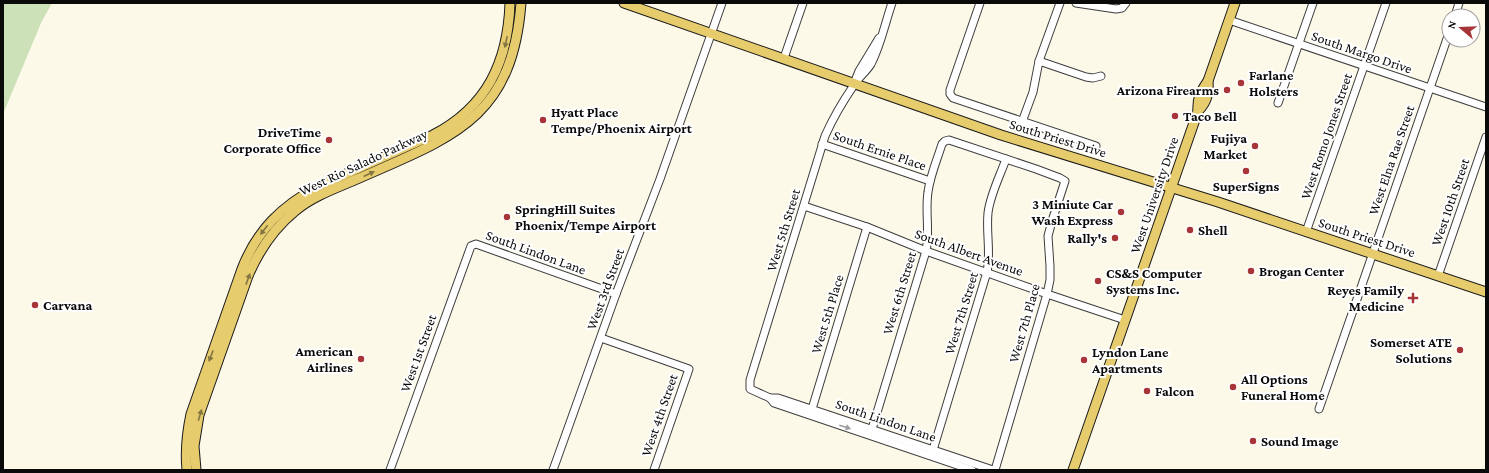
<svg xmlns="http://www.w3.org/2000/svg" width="1489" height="473" font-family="'Crimson Pro',serif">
<rect width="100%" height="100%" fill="#fcf9e9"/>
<!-- green -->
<polygon fill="#cce1b8" points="3,3 52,3 41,23 3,114"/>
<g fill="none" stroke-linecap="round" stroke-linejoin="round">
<defs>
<g id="minor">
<path d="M892 3C885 23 881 45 871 64 866 72 859 77 854 85 843 101 833 118 825 136L750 380V389L770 398 774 403 972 470"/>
<polyline points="980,3 950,90 950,94 953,98 1096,146"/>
<polyline points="1076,3 1116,9 1122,8 1126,3"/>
<polyline points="1455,16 1459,3"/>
<polyline points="1229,20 1486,107"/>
<polyline points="784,58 803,3"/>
<polyline points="1039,61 1086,77 1093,78 1101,76"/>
<polyline points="855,81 859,71 879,38"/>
<polyline points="1278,103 1313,3"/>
<polyline points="1022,122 1033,92 1039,61 1060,3"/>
<polyline points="822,144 930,181"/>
<polyline points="804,206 867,227 926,251 1047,294 1125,320"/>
<polyline points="1306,232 1386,3"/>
<polyline points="1438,276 1486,137"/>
<polyline points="601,338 689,369 654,470"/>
<polyline points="770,398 778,398 993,470"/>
<polyline points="1319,409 1449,33"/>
<polyline points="814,411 812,409 867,227"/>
<path d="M887 441 872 429 926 251C930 231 925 212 928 192 930 176 937 160 942 144L945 141 949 140 1036 169 1060 178 1065 181 1052 221 1048 236 1050 266V280L1047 294 995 470"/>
<path d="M943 457 933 450 987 272C991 252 986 233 988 213 990 195 1000 176 1006 159"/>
<polyline points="390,470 471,246 476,244 616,294"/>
<polyline points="553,470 616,294 660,179 722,3"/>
</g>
<g id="major">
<polyline points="624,3 1001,135 1218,202 1486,292"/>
<path d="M1198 111C1207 102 1209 93 1208 81"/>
<path d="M187 470C185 450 187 433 191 414L242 269C257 230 282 206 319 186L433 135C487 107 508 62 510 3"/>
<path d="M196 470 194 446 199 415 248 276C259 250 273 229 295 211 313 196 336 188 357 179 452 137 512 120 521 3"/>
<path d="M1073 470 1198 111C1197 98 1201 91 1208 81L1235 3"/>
</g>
</defs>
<!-- minor casing -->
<use href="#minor" stroke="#3d3d3d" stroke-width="9"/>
<!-- major casing -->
<use href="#major" stroke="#1b1b1b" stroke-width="11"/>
<!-- minor -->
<use href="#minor" stroke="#fff" stroke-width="7"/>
<!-- major -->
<use href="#major" stroke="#e7cc6e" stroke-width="9"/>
</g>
<!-- one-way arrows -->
<defs><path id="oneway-solid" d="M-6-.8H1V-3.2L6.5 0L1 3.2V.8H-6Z"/></defs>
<g fill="#847541">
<use href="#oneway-solid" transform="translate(506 42) rotate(102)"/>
<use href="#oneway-solid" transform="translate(369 174) rotate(-24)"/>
<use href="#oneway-solid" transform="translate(264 230) rotate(128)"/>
<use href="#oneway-solid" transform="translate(248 279) rotate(-70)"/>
<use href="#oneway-solid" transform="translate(211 356) rotate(110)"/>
<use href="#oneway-solid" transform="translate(200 415) rotate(-74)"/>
</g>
<use fill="#9d9d9d" href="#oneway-solid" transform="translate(845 427) rotate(18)"/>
<!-- markers -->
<g fill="#a73437" stroke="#fff" stroke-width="1.5">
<circle cx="1241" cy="83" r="4"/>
<circle cx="1227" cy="90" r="4"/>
<circle cx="1175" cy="116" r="4"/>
<circle cx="543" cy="120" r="4"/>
<circle cx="329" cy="140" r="4"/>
<circle cx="1255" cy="146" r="4"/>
<circle cx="1246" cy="171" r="4"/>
<circle cx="1121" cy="212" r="4"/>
<circle cx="507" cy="217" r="4"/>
<circle cx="1190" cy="230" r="4"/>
<circle cx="1115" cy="238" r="4"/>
<circle cx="1251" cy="271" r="4"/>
<circle cx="1098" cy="281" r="4"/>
<path d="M1411 292h4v4h4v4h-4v4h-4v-4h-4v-4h4z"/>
<circle cx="35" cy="305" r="4"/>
<circle cx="1460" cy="350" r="4"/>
<circle cx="361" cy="359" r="4"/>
<circle cx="1084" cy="360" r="4"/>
<circle cx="1233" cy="387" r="4"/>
<circle cx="1147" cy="391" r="4"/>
<circle cx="1253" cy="441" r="4"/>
</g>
<g text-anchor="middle" stroke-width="4" stroke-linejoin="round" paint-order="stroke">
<!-- street labels -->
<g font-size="14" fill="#0a0a0a" stroke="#fff">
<text transform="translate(1362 52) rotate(19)" y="5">South Margo Drive</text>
<text transform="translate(1326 136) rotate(-71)" y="5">West Romo Jones Street</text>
<text transform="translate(1058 138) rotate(17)" y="5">South Priest Drive</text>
<text transform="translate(880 150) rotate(19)" y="5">South Ernie Place</text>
<text transform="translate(1391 160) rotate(-71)" y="5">West Elna Rae Street</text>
<text transform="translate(363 162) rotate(-25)" y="5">West Rio Salado Parkway</text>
<text transform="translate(1154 195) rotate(-71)" y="5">West University Drive</text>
<text transform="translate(1450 202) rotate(-71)" y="5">West 10th Street</text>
<text transform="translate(783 230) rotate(-73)" y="5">West 5th Street</text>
<text transform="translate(1367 237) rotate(18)" y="5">South Priest Drive</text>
<text transform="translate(536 252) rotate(20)" y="5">South Lindon Lane</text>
<text transform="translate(969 252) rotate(20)" y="5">South Albert Avenue</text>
<text transform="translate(605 289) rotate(-70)" y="5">West 3rd Street</text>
<text transform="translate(899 293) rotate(-73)" y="5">West 6th Street</text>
<text transform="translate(961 313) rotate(-73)" y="5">West 7th Street</text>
<text transform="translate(827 314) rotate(-73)" y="5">West 5th Place</text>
<text transform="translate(1024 323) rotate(-74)" y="5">West 7th Place</text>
<text transform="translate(418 353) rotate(-70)" y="5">West 1st Street</text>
<text transform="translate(659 415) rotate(-71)" y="5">West 4th Street</text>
<text transform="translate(886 420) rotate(19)" y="5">South Lindon Lane</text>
</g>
<!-- poi labels -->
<g font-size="14" font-weight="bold" fill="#0a0a0a" stroke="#fff" text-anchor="start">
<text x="1249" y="80">Farlane<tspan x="1249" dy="16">Holsters</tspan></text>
<text x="1219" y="95" text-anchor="end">Arizona Firearms</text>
<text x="551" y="117">Hyatt Place<tspan x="551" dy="16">Tempe/Phoenix Airport</tspan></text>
<text x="1183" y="121">Taco Bell</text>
<text x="321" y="137" text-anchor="end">DriveTime<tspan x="321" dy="16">Corporate Office</tspan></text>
<text x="1247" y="143" text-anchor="end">Fujiya<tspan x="1247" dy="16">Market</tspan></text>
<text x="1246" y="191" text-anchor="middle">SuperSigns</text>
<text x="1113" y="209" text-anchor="end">3 Miniute Car<tspan x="1113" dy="16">Wash Express</tspan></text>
<text x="515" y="214">SpringHill Suites<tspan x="515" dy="16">Phoenix/Tempe Airport</tspan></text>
<text x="1198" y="235">Shell</text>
<text x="1107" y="243" text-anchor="end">Rally's</text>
<text x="1259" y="276">Brogan Center</text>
<text x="1106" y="278">CS&amp;S Computer<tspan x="1106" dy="16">Systems Inc.</tspan></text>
<text x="1404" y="295" text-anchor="end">Reyes Family<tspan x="1404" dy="16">Medicine</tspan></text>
<text x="43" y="310">Carvana</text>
<text x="1452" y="347" text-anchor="end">Somerset ATE<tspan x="1452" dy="16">Solutions</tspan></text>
<text x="353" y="356" text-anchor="end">American<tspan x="353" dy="16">Airlines</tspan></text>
<text x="1092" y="357">Lyndon Lane<tspan x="1092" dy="16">Apartments</tspan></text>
<text x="1241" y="384">All Options<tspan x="1241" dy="16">Funeral Home</tspan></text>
<text x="1155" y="396">Falcon</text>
<text x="1261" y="446">Sound Image</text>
</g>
</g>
<!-- border -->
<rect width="1489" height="473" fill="none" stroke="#0a0a0a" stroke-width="8"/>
<!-- north arrow -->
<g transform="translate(1461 28) rotate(289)"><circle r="19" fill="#ffffff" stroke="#9d9d9d"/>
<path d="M0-3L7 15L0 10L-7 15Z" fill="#a73437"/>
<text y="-6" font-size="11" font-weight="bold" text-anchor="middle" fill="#0a0a0a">N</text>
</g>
</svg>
